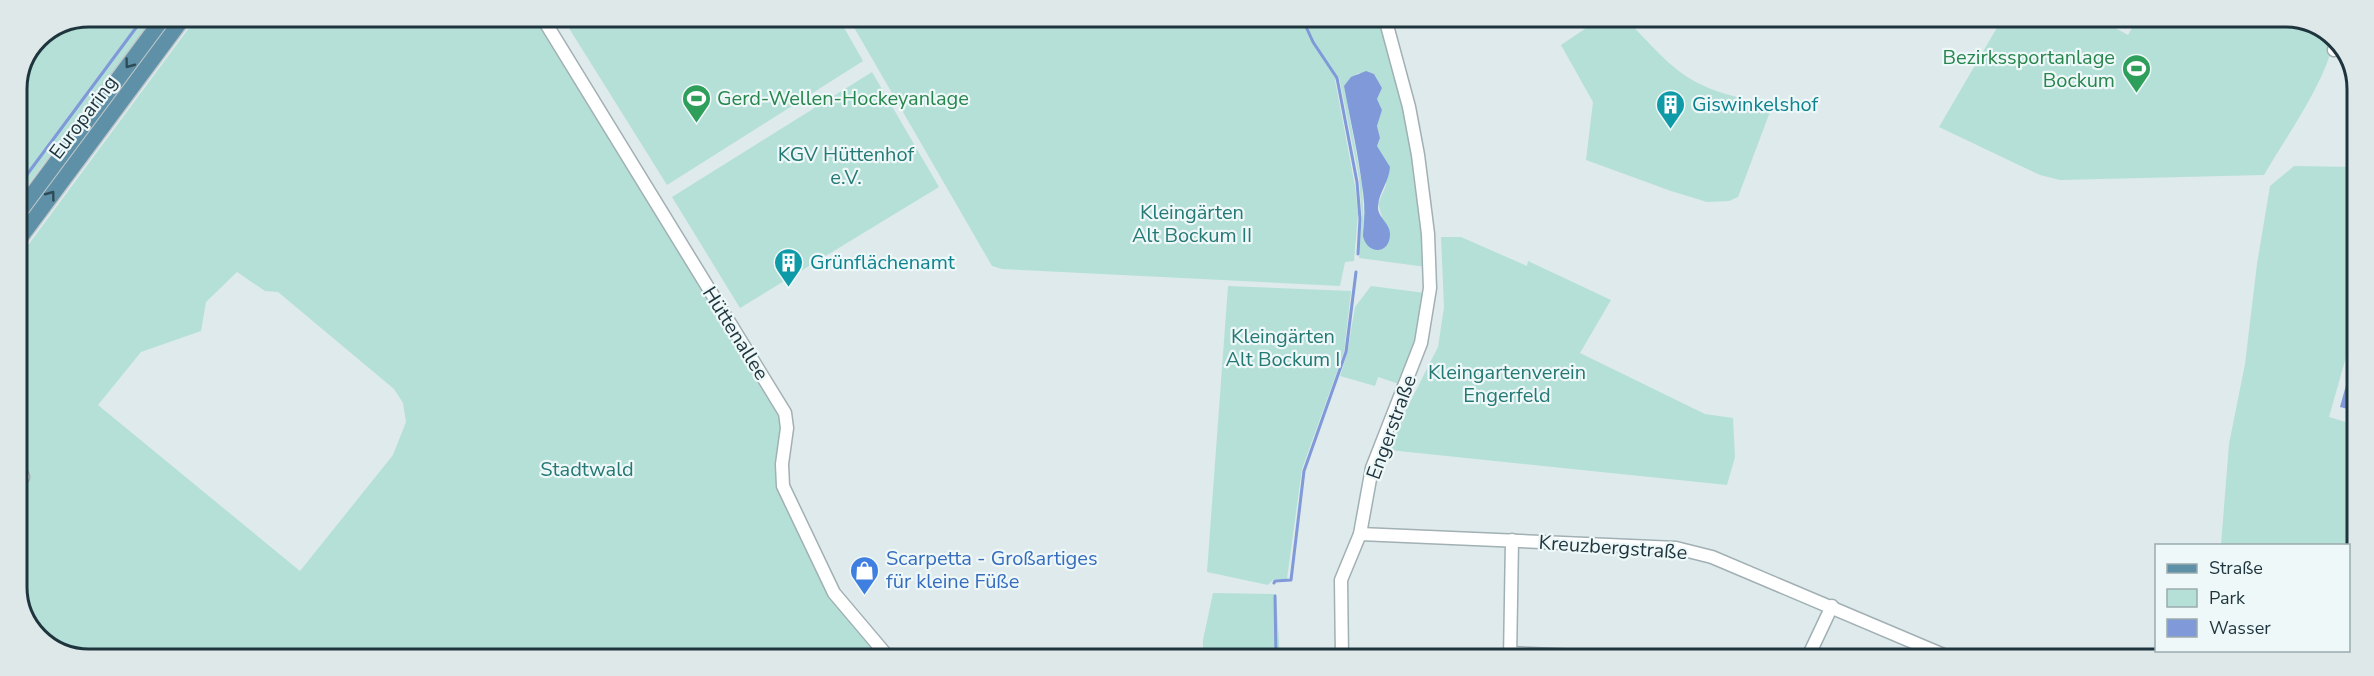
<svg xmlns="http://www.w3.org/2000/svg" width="2374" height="676" font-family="'Nunito Sans',sans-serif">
<rect width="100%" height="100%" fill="#dfeaec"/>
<!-- green -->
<g fill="#b5e0d8" fill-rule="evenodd">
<polygon points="89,17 154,17 17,199 17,89 38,38"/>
<path d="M197 17H536L784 421 776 469 777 484 833 600 877 650 881 658 71 657 34 634 17 592V260ZM237 272 265 291 278 292 394 389 403 403 406 422 393 455 300 571 98 405 141 352 201 331 206 302Z"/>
<polygon points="562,17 838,17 863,61 667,185"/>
<path d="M848 17 1382 18C1402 100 1423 182 1426 267L1359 258 1362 218 1359 178 1339 77 1335 80 1355 186 1358 214 1354 261 1345 262 1340 286 1002 269 992 266ZM1358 73 1374 74 1382 88 1377 99 1382 110 1377 126 1380 138 1377 146 1386 161V185L1378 204 1382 217 1364 224 1362 185 1344 86Z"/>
<path d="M1601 18H1625C1649 42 1671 71 1702 85 1722 95 1748 99 1769 105L1771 109 1738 197 1729 201 1707 202 1671 191 1586 160 1593 102 1561 45Z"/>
<path d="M2002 19H2099L2128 35 2137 19H2303L2335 38C2323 87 2289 132 2264 175L2060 180 2040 175 1939 127Z"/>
<polygon points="872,72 939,187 740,308 672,197"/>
<polygon points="2294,166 2357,167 2356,330 2354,329 2329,417 2356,425 2356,499 2351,511 2348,511 2347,514 2355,517 2355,545 2351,562 2355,569 2350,587 2355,589 2355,605 2349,615 2348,546 2221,545 2229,444 2245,364 2257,264 2270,186"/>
<polygon points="1441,237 1461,237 1527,266 1528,261 1611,300 1580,353 1705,414 1733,418 1735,457 1727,485 1389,450 1405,412 1438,347 1444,307"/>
<polygon points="1228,286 1351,291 1344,352 1302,469 1287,579 1274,579 1268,585 1207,572"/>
<polygon points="1371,286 1425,293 1417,343 1402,385 1378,377 1375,386 1340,376 1347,354 1355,307"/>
<polygon points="1213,593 1276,594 1280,658 1203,658 1203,640"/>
<polygon points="2230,651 2230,650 2311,651 2285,659 2231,659"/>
</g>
<!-- water -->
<g fill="#8099d8">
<path d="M1366 71 1374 74 1382 88 1377 99 1382 110 1377 126 1380 138 1377 146 1390 167C1389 182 1379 192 1378 206 1377 217 1390 223 1390 234 1390 255 1367 255 1363 236 1363 232 1364 226 1364 222 1365 210 1364 197 1362 185 1358 152 1350 119 1344 86L1351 77Z"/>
<polygon points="2356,349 2356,411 2340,407"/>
</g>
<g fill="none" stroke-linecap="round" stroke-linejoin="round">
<!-- stream -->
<g stroke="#8099d8" stroke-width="3">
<polyline points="1302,18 1313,42 1337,78 1357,182 1360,219 1358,254"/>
<polyline points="17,188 144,17"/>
<polyline points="1274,583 1275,581 1291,580 1304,471 1346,352 1356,272"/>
<polyline points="1275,596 1276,658"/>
</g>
<defs>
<g id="minor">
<polyline points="542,17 785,413 787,428 782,464 783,486 834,593 889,658"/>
<polyline points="2334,50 2337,40"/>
<polyline points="17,464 23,477 17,486"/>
<polyline points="1360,534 1676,548 1712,557 1953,659"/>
<polyline points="1509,653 1647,659"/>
<polyline points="1342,658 1341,580 1360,534 1372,468 1421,343 1430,288 1428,234 1418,155 1409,107 1385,18"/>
<polyline points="1510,659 1512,540"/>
<polyline points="1688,659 1695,658"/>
<polyline points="1807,659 1832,606"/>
</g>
<g id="major">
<polyline points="17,215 164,17"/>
<polyline points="17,242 184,17"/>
</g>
</defs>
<!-- minor casing -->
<use href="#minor" stroke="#a1b0b4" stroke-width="15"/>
<!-- major casing -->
<use href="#major" stroke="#c0c6c9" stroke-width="18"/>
<!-- minor -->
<use href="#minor" stroke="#fff" stroke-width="12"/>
<!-- major -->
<use href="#major" stroke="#5e91a7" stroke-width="15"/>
</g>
<!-- one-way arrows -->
<defs><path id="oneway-chevron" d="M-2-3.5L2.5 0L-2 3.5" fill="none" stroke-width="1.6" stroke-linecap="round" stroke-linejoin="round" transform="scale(1.5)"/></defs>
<g stroke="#2e4c58">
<use href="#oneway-chevron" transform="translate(129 64) rotate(127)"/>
<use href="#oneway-chevron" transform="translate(51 195) rotate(-53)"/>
</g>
<!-- icons -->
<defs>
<symbol id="stadium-pin" viewBox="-11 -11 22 30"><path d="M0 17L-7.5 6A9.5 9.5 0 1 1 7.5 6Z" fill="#2e9e5b" stroke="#eff8f8"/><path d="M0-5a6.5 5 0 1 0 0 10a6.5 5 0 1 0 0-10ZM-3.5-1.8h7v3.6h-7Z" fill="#fff"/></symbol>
<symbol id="building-pin" viewBox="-11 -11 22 30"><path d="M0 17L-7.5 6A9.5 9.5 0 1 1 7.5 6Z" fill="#0f9aa8" stroke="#eff8f8"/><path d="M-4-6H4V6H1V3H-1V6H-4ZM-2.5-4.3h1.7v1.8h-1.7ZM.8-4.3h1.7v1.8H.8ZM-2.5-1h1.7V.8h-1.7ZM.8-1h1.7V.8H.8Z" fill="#fff"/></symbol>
<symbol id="shop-pin" viewBox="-11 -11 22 30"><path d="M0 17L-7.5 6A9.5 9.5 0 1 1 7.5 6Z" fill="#3f7fe0" stroke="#eff8f8"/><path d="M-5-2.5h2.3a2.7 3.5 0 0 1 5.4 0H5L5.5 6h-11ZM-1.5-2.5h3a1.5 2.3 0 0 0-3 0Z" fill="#fff"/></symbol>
</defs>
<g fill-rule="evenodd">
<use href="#stadium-pin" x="2120" y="52" width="33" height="45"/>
<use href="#stadium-pin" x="680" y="82" width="33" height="45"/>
<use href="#building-pin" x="1654" y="88" width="33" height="45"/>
<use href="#building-pin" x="772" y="246" width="33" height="45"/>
<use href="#shop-pin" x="848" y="554" width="33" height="45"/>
</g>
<g text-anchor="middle" stroke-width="4.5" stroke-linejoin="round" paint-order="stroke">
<!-- leisure labels -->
<g font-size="20" fill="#27864d" stroke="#eff8f8" text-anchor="end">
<text x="2115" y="64">Bezirkssportanlage<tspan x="2115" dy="23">Bockum</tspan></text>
<text x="717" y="105" text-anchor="start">Gerd-Wellen-Hockeyanlage</text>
</g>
<!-- culture labels -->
<g font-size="20" fill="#0d838f" stroke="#eff8f8" text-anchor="start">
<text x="1692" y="111">Giswinkelshof</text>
<text x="810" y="269">Grünflächenamt</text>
</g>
<!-- street labels -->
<g font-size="20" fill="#1e353e" stroke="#eff8f8">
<text transform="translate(83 117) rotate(-53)" y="7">Europaring</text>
<text transform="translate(736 333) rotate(58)" y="7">Hüttenallee</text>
<text transform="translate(1391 427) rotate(-70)" y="7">Engerstraße</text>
<text transform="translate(1613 547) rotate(4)" y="7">Kreuzbergstraße</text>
</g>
<!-- park labels -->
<g font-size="20" fill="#247974" stroke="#eff8f8">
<text x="846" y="161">KGV Hüttenhof<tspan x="846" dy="23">e.V.</tspan></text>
<text x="1192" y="219">Kleingärten<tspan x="1192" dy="23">Alt Bockum II</tspan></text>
<text x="1283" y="343">Kleingärten<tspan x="1283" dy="23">Alt Bockum I</tspan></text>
<text x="1507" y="379">Kleingartenverein<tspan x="1507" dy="23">Engerfeld</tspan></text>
<text x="587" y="476">Stadtwald</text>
</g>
<!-- shop labels -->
<g font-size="20" fill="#366cbe" stroke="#eff8f8" text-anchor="start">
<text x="886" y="565">Scarpetta - Großartiges<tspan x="886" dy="23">für kleine Füße</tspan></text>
</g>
</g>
<!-- crop -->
<path d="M0 0H2374V676H0ZM89 27H2285A62 62 0 0 1 2347 89V587A62 62 0 0 1 2285 649H89A62 62 0 0 1 27 587V89A62 62 0 0 1 89 27Z" fill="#dee8e9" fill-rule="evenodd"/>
<path fill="none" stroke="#1e353e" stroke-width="3" d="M89 27H2285A62 62 0 0 1 2347 89V587A62 62 0 0 1 2285 649H89A62 62 0 0 1 27 587V89A62 62 0 0 1 89 27Z"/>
<!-- legend -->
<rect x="2155" y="544" width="195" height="108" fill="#eff8f8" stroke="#9baaae" stroke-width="1.5"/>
<rect x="2167" y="564" width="30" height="9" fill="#5e91a7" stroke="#9baaae" stroke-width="1.5"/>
<text x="2209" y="574" font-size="18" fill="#1e353e">Straße</text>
<rect x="2167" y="589" width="30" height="18" fill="#b5e0d8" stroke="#9baaae" stroke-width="1.5"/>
<text x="2209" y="604" font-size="18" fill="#1e353e">Park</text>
<rect x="2167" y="619" width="30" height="18" fill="#8099d8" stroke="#9baaae" stroke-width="1.5"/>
<text x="2209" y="634" font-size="18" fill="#1e353e">Wasser</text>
</svg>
